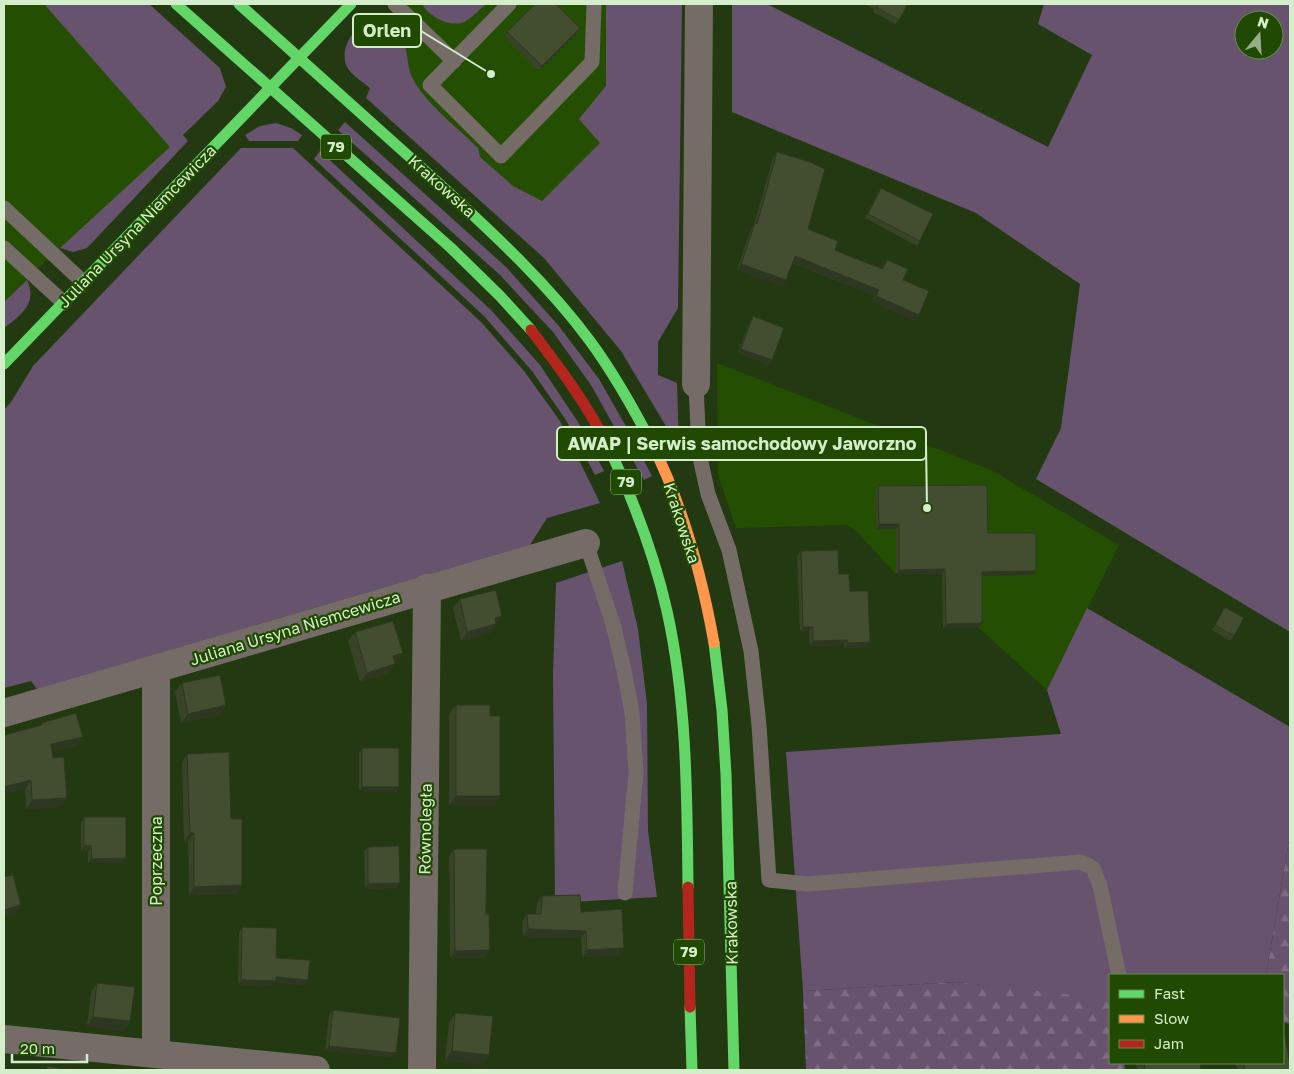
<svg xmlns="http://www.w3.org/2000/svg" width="1294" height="1074" font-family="'Golos Text',sans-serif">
<defs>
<pattern id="forest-firs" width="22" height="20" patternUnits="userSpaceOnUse" patternTransform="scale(1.25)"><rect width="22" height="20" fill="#68536f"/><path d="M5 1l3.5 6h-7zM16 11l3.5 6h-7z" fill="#7d6c82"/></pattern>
</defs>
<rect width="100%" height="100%" fill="#233912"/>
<!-- built -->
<g fill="#244f02">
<polygon points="4,4 44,4 171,147 45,262 4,302"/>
<polygon points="400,4 607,4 604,279 359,48"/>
<polygon points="717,363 991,470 1119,545 1047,690 979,628 943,628 942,574 896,574 857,532 847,525 736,528 718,475"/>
</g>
<!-- grass -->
<g fill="#68536f" fill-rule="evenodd">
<polygon points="44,4 149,4 220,68 226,87 218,101 183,135 188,141 87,248 73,252 60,248 170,147"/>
<path d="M422 4H486C479 10 472 18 464 22 449 28 429 16 422 4Z"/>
<path d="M606 4H682L678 308 658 342V375L677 383 679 448 621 351 544 258 366 98 370 88C363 82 351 75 347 67 338 49 356 19 377 21 382 22 389 27 394 30 410 40 405 65 413 79 426 104 458 128 478 148L480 157 513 186 542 201 600 143 579 119 606 86Z"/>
<path d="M732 4H767L1048 147 1092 55 1038 24 1044 4H1290V632L1036 479 1061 428 1080 284 976 213 732 112ZM1244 20H1274V50H1244Z"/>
<polygon points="345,122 506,267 558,325 599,379 628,430 652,476 644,480 591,385 553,332 499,274 338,130"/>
<polygon points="276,123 291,128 302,135 298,141 249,141 245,135 260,126"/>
<polygon points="241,148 293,148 481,322 524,371 560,421 600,503 547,518 530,545 37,689 31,681 4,688 4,410 11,402 33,366"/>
<polygon points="320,151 491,310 540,365 578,422 604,471 595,475 566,420 532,371 484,316 314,159"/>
<path d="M27 280C38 303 21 315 4 328V302Z"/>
<polygon points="622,561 638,629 647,704 648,831 657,897 555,903 553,674 556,583"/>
<polygon points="1087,608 1290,727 1290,835 1266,975 1110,975 1110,1000 957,982 803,991 786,752 1061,734 1047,690"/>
</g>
<!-- forest -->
<g fill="url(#forest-firs)">
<polygon points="1290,835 1290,1024 1283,1022 1283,975 1266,975"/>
<polygon points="957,982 1110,999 1110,1063 1124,1063 1125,1070 806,1070 803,991"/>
</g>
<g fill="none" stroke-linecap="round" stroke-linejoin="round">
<!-- lane -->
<g stroke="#756c67" stroke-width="15">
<polyline points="395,4 454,61"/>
<polyline points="509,4 430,85 501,156 592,62 594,4"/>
<polyline points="4,208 83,282"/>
<polyline points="4,248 64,303"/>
<polyline points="696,384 699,453 708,494 729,550 751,651 759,725 769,880 808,884 1081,862 1093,868 1100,886 1119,975"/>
<polyline points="586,543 613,624 624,670 632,713 636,772 625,893"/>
</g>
<!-- street -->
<g stroke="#756c67" stroke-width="28">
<polyline points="696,384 699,4"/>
<polyline points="4,713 586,543"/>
<polyline points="4,1039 316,1070"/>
<polyline points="156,1053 156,669"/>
<polyline points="422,1070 427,588"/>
</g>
<!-- fast -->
<g stroke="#63d668" stroke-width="11">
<polyline points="176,4 451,248 500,296 531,330"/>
<path d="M239 4C304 62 369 120 433 178 488 229 545 280 590 341 615 375 635 411 654 448"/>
<polyline points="4,364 351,4"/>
<path d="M608 446C633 499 654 553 667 611 687 701 687 795 688 887"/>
<polyline points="714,643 722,710 726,774 734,1070"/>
<polyline points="690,1007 692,1070"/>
</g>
<!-- slow -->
<path stroke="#ff974d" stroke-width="11" d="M654 448C684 509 702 576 714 643"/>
<!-- jam -->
<g stroke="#b3261e" stroke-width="11">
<path d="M531 330C559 367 587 404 608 446"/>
<polyline points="688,887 690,1007"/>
</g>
</g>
<!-- wall -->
<g fill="#394328">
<polygon points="864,4 908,4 896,24 873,12 874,9"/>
<polygon points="580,28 577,33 539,71 504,36 507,32"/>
<polygon points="777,152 808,229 835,250 881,269 887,260 915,321 872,302 875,296 792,263 786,280 782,286 737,270 751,229 754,225 773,158"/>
<polygon points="881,188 920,241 917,246 865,218 878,193"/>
<polygon points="753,316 772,360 769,365 738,353 750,321"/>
<polygon points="878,486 988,533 1033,575 982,576 982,623 979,628 943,628 942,574 896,574 896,529 876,529 875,491"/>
<polygon points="801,551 839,574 870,642 867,647 844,648 844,645 810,646 809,631 800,632 797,556"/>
<polygon points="460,599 502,616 490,633 461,641 453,608"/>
<polygon points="1225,607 1234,636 1230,641 1212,630"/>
<polygon points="355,632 396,663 395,663 389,673 360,682 348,641"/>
<polygon points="182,683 226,705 220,715 181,723 175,692"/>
<polygon points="456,705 490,716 500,796 494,805 449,805 449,714"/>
<polygon points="42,723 83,737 77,746 52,751 53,758 67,798 61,807 26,809 25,789 40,726"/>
<polygon points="362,748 396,792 359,791 359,753"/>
<polygon points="187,754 231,819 237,894 189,895 188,841 184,841 182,762"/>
<polygon points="84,817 126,858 123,863 88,863 88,851 81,851 81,822"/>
<polygon points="368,847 397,888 365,889 364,851"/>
<polygon points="454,849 485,958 450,958 449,856"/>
<polygon points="542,896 581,912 624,948 619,955 582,957 581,938 523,936 522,922 527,914 536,914 537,903"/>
<polygon points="242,927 276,958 305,985 275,982 272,986 238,985 239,932"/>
<polygon points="97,983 130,1021 124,1031 87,1026 91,992"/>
<polygon points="333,1010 396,1053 393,1057 325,1051 329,1015"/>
<polygon points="455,1013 483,1065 445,1060 449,1022"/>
<polygon points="1136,1063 1200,1063 1201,1070 1137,1070"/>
<polygon points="1236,1063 1283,1063 1290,1070 1237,1070"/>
</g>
<!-- shaded-wall -->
<g fill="#2e3721">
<polygon points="580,28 577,33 539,71 542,66"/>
<polygon points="795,256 879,290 875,296 791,262"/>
<polygon points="741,264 786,280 782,286 737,270"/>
<polygon points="876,296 919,315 915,321 872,302"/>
<polygon points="741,349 772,360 769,365 738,353"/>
<polygon points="879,524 899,524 896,529 876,529"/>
<polygon points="945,569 942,574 896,574 899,570"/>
<polygon points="1036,571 1033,575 978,576 982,572"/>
<polygon points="502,616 490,633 461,641 467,632 495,618"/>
<polygon points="982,623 979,628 943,628 946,624"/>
<polygon points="803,627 813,627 809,631 800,632"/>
<polygon points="847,640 844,645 810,646 813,641"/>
<polygon points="870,642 867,647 844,648 848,643"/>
<polygon points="403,653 396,663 386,666 393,656"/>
<polygon points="395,664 389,673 360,682 367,673"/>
<polygon points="226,705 220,715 181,723 188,714"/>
<polygon points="83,737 77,746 45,753 51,744"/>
<polygon points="31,780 25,789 4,794 4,787"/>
<polygon points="362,787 399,787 396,792 359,791"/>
<polygon points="456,796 500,796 494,805 449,805"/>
<polygon points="67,798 61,807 26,809 32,800"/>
<polygon points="190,833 194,833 188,841 184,841"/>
<polygon points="84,846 91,846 88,851 81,851"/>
<polygon points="126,858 123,863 88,863 92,859"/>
<polygon points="400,883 397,888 365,889 368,884"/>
<polygon points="242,885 237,894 189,895 194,887"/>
<polygon points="21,905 15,915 4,917 4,910"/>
<polygon points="528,929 586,931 581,938 523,936"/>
<polygon points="624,948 619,955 582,957 587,950"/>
<polygon points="490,950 485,958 450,958 455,951"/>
<polygon points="276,977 308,980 305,985 275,982 272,986 238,985 241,980"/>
<polygon points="93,1017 130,1021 124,1031 87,1026"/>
<polygon points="329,1046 396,1053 393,1057 325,1051"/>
<polygon points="452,1051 489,1055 483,1065 445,1060"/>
</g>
<!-- building -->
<g fill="#424e2f" stroke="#2e3721">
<polygon points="535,4 556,4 580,28 542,66 507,32"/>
<polygon points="876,4 908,4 899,20 876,7 877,5"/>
<polygon points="777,152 810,162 825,169 808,229 838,241 835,250 854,258 883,269 887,260 908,269 903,280 929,291 919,315 876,296 879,290 795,256 786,280 741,264 755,223 757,224"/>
<polygon points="881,188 933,214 920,241 868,214"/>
<polygon points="753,316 784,328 772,360 741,349"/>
<polygon points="987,485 988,533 1036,533 1036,571 982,572 982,623 946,624 945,569 899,570 899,524 879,524 878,486"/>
<polygon points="838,550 839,574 849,574 850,591 868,591 870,642 848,643 847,640 813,641 813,627 803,627 801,551"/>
<polygon points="496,590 502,616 495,618 496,624 467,632 460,599"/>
<polygon points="1225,607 1244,618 1234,636 1215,625"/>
<polygon points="393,621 403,653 393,656 395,664 367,673 355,632"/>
<polygon points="220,675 226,705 188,714 182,683"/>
<polygon points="456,705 490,705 490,716 500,716 500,796 456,796"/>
<polygon points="76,713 83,737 51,744 53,758 64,757 67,798 32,800 31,780 4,787 4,735 42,725 42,723"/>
<rect x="362" y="748" width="37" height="39"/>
<polygon points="229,752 231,819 242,819 242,885 194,887 194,833 190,833 187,754"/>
<polygon points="84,817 126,817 126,858 92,859 91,846 84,846"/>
<polygon points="399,846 400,883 368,884 368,847"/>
<polygon points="454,849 487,849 486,914 489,914 490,950 455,951"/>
<polygon points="13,875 21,905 4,910 4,877"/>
<polygon points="580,895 581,912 622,909 624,948 587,950 586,931 528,929 527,914 541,914 542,896"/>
<polygon points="242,927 277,928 276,958 310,960 308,980 276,977 276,981 241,980"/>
<polygon points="97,983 135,987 130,1021 93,1017"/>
<polygon points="333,1010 400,1018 396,1053 329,1046"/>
<polygon points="455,1013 493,1016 489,1055 452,1051"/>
<polygon points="1285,1036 1290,1064 1290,1070 1245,1070 1244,1063 1283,1063 1283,1037"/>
<polygon points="1144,1063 1200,1063 1201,1070 1145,1070"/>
<polygon points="47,1066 70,1070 47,1070"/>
</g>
<g text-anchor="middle" stroke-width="4.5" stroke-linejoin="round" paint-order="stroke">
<!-- shield labels -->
<g fill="#204a01" stroke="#9ebc8e" stroke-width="1">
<rect x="321" y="134.5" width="30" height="25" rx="4"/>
<rect x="611" y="469.5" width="30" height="25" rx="4"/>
<rect x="674" y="939.5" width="30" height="25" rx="4"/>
</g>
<g font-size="15" font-weight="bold" fill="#d4edca">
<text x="336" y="152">79</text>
<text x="626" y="487">79</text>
<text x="689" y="957">79</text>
</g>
<!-- street labels -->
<g font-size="16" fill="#d4edca" stroke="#204a01">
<text transform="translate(442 186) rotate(42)" y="6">Krakowska</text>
<text transform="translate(137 226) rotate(-46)" y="6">Juliana Ursyna Niemcewicza</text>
<text transform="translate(682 523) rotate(72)" y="6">Krakowska</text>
<text transform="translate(295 628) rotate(-17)" y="6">Juliana Ursyna Niemcewicza</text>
<text transform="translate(425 829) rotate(-89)" y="6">Równoległa</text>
<text transform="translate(156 861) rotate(-90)" y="6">Poprzeczna</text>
<text transform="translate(731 923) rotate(-91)" y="6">Krakowska</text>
</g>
</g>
<!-- callouts -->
<path fill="none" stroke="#d4edca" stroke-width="2" d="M491 74L421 31M927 508L926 444"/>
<g fill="#d4edca" stroke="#204a01" stroke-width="2">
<circle cx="491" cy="74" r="5"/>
<circle cx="927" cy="508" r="5"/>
</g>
<g fill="#204a01" stroke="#d4edca" stroke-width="2">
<rect x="353" y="14" width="68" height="33" rx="5"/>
<rect x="557" y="427" width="369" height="33" rx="5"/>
</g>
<g font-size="18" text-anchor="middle" font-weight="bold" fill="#d4edca">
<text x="387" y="37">Orlen</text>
<text x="742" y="450">AWAP | Serwis samochodowy Jaworzno</text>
</g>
<!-- border -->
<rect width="1294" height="1074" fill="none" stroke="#d4edca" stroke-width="10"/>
<!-- legend -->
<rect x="1109" y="974" width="175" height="90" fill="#204a01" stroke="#688b51"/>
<rect x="1119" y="990" width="25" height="8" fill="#63d668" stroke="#688b51"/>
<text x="1154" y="999" font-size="15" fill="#d4edca">Fast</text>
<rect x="1119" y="1015" width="25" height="8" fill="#ff974d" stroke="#688b51"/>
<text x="1154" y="1024" font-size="15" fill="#d4edca">Slow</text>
<rect x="1119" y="1040" width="25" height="8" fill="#b3261e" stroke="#688b51"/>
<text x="1154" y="1049" font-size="15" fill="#d4edca">Jam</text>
<!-- north arrow -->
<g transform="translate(1259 35) rotate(18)"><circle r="24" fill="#204a01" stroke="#688b51"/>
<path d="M0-4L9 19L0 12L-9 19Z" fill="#96ae8a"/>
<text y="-8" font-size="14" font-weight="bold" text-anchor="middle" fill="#d4edca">N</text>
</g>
<!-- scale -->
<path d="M12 1054v8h75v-8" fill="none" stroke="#d4edca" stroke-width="2.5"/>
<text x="20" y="1054" font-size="15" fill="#d4edca" stroke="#204a01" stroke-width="4" paint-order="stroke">20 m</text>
</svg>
